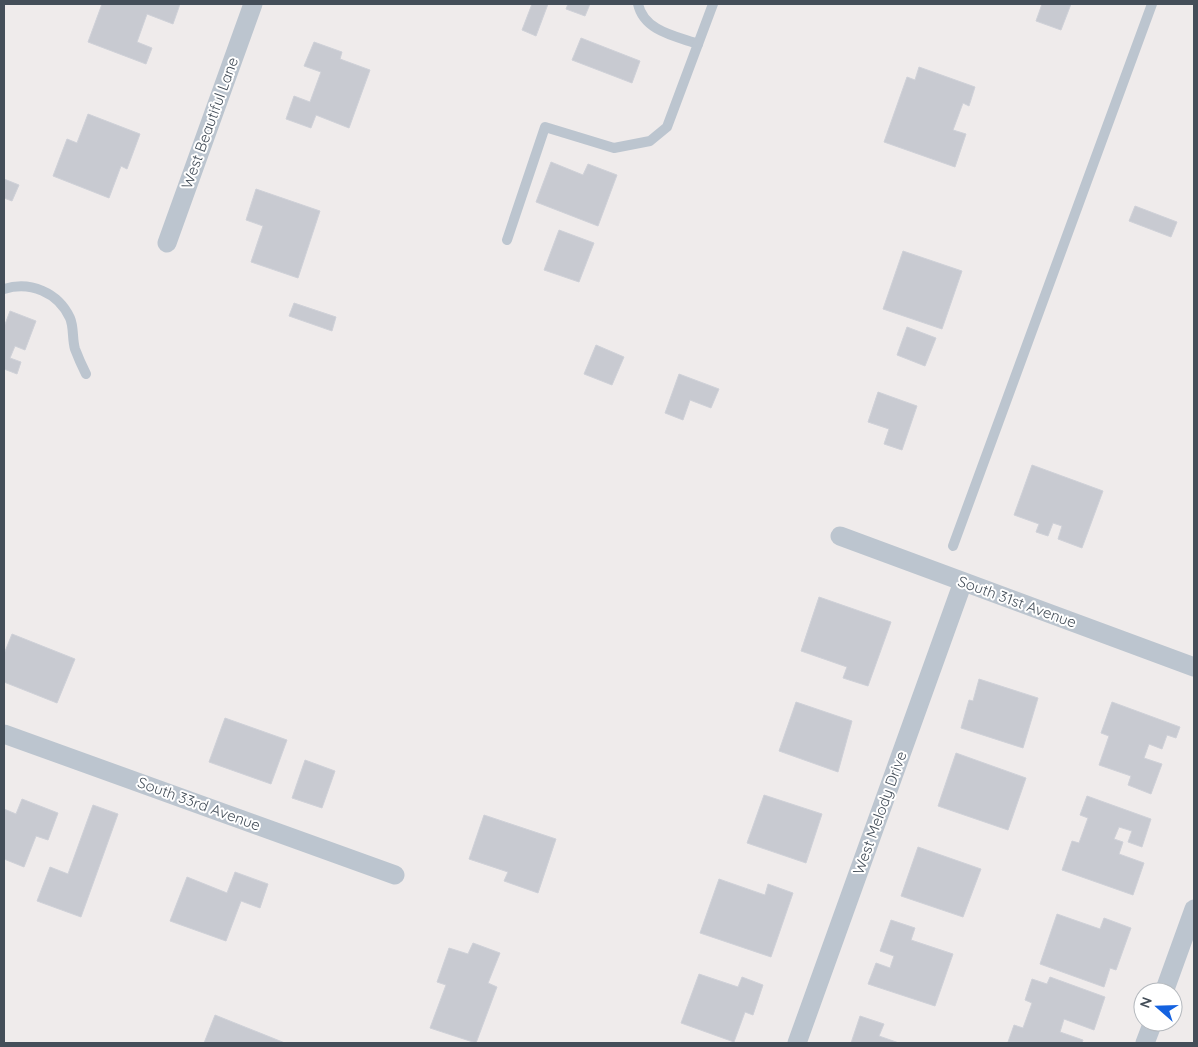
<svg xmlns="http://www.w3.org/2000/svg" width="1198" height="1047" font-family="Quicksand,sans-serif">
<rect width="100%" height="100%" fill="#efebeb"/>
<!-- building -->
<g fill="#c8cad1" stroke="#cfd1d8">
<polygon points="102,4 180,4 173,24 147,14 137,42 152,48 146,64 88,42"/>
<polygon points="532,4 548,4 536,36 522,30"/>
<polygon points="568,4 590,4 585,16 566,9"/>
<polygon points="1042,4 1071,4 1061,30 1036,21"/>
<polygon points="581,38 640,61 632,83 572,60"/>
<polygon points="314,42 342,52 340,59 370,70 349,128 316,115 311,128 286,119 294,96 310,102 321,72 304,66"/>
<polygon points="919,67 975,87 969,106 963,103 953,130 966,134 955,167 884,142 907,77 915,80"/>
<polygon points="88,114 140,134 127,169 121,166 109,198 53,176 67,139 77,143"/>
<polygon points="551,162 583,175 588,164 617,175 598,226 536,202"/>
<polygon points="4,179 19,185 12,201 4,198"/>
<polygon points="256,189 320,211 298,278 251,262 263,226 246,220"/>
<polygon points="1135,206 1177,222 1171,237 1129,221"/>
<polygon points="559,230 594,243 579,282 544,270"/>
<polygon points="903,251 962,271 942,329 883,309"/>
<polygon points="294,303 336,317 332,331 289,316"/>
<polygon points="10,311 36,321 25,350 15,346 10,358 21,362 17,374 4,369 4,327"/>
<polygon points="907,327 936,338 925,366 897,355"/>
<polygon points="596,345 624,357 612,385 584,374"/>
<polygon points="679,374 719,389 711,408 690,400 683,420 665,413"/>
<polygon points="878,392 917,406 902,450 884,444 889,429 868,422"/>
<polygon points="1032,465 1103,491 1082,548 1058,539 1062,526 1053,523 1048,536 1036,532 1039,524 1014,515"/>
<polygon points="819,597 891,622 868,686 843,678 847,667 801,651"/>
<polygon points="12,634 75,659 57,703 4,682 4,654"/>
<polygon points="979,679 1038,698 1023,748 961,728 969,700 973,701"/>
<polygon points="796,702 852,721 838,772 779,751"/>
<polygon points="1112,702 1180,727 1176,738 1167,735 1162,749 1149,744 1144,758 1162,764 1151,794 1128,785 1131,776 1099,765 1109,736 1101,733"/>
<polygon points="225,718 287,740 271,784 209,762"/>
<polygon points="956,753 1026,778 1008,830 938,806"/>
<polygon points="305,760 335,771 322,808 292,798"/>
<polygon points="764,795 822,814 806,863 747,843"/>
<polygon points="1087,796 1151,819 1142,847 1128,842 1132,831 1119,827 1114,839 1123,842 1119,854 1144,863 1133,895 1062,870 1072,841 1079,843 1088,818 1080,815"/>
<polygon points="22,799 58,813 48,840 36,836 24,867 4,859 4,809 16,814"/>
<polygon points="93,805 118,814 81,917 37,901 50,867 68,874"/>
<polygon points="484,815 556,839 538,893 504,881 508,872 469,859"/>
<polygon points="918,847 981,869 963,917 901,896"/>
<polygon points="235,872 268,884 260,908 241,901 226,941 170,921 187,877 227,893"/>
<polygon points="719,879 765,895 768,884 793,893 771,957 700,933"/>
<polygon points="1057,914 1100,929 1104,918 1131,928 1116,970 1110,968 1104,987 1040,964"/>
<polygon points="891,920 915,928 911,940 953,954 935,1006 868,984 876,963 890,968 894,956 880,951"/>
<polygon points="473,943 500,953 488,983 497,987 476,1043 430,1028 446,985 437,982 449,948 468,954"/>
<polygon points="699,974 738,987 742,977 763,985 753,1015 745,1012 734,1042 681,1023"/>
<polygon points="1050,977 1105,997 1094,1030 1064,1019 1060,1032 1083,1040 1082,1043 1008,1042 1014,1025 1023,1028 1032,1003 1025,1000 1032,979 1047,984"/>
<polygon points="215,1015 285,1043 204,1043"/>
<polygon points="860,1016 884,1024 879,1036 899,1043 851,1043"/>
</g>
<g fill="none" stroke-linecap="round" stroke-linejoin="round">
<!-- service -->
<g stroke="#bcc5cf" stroke-width="10">
<path d="M638 4C644 31 675 36 698 44"/>
<polyline points="507,240 545,127 614,148 650,141 667,127 713,4"/>
<path d="M4 289C30 281 58 292 70 318 74 327 72 339 75 349 78 357 82 366 86 374"/>
<polyline points="953,546 1152,4"/>
</g>
<!-- minor -->
<g stroke="#bcc5cf" stroke-width="19">
<polyline points="167,243 253,4"/>
<polyline points="840,536 1194,667"/>
<polyline points="4,734 395,875"/>
<polyline points="1164,992 1194,909"/>
<polyline points="797,1043 963,582"/>
<polyline points="1145,1043 1153,1022"/>
</g>
</g>
<g text-anchor="middle" stroke-width="4" stroke-linejoin="round" paint-order="stroke">
<!-- street labels -->
<g font-size="15" fill="#444e59" stroke="#fff">
<text transform="translate(210 123) rotate(-70)" y="5">West Beautiful Lane</text>
<text transform="translate(1017 602) rotate(20)" y="5">South 31st Avenue</text>
<text transform="translate(199 804) rotate(20)" y="5">South 33rd Avenue</text>
<text transform="translate(880 813) rotate(-70)" y="5">West Melody Drive</text>
</g>
</g>
<!-- border -->
<rect width="1198" height="1047" fill="none" stroke="#444e59" stroke-width="10"/>
<!-- north arrow -->
<g transform="translate(1158 1007) rotate(290)"><circle r="24" fill="#ffffff" stroke="#b4b8bd"/>
<path d="M0-4L9 19L0 12L-9 19Z" fill="#1462e0"/>
<text y="-8" font-size="14" font-weight="bold" text-anchor="middle" fill="#444e59">N</text>
</g>
</svg>
